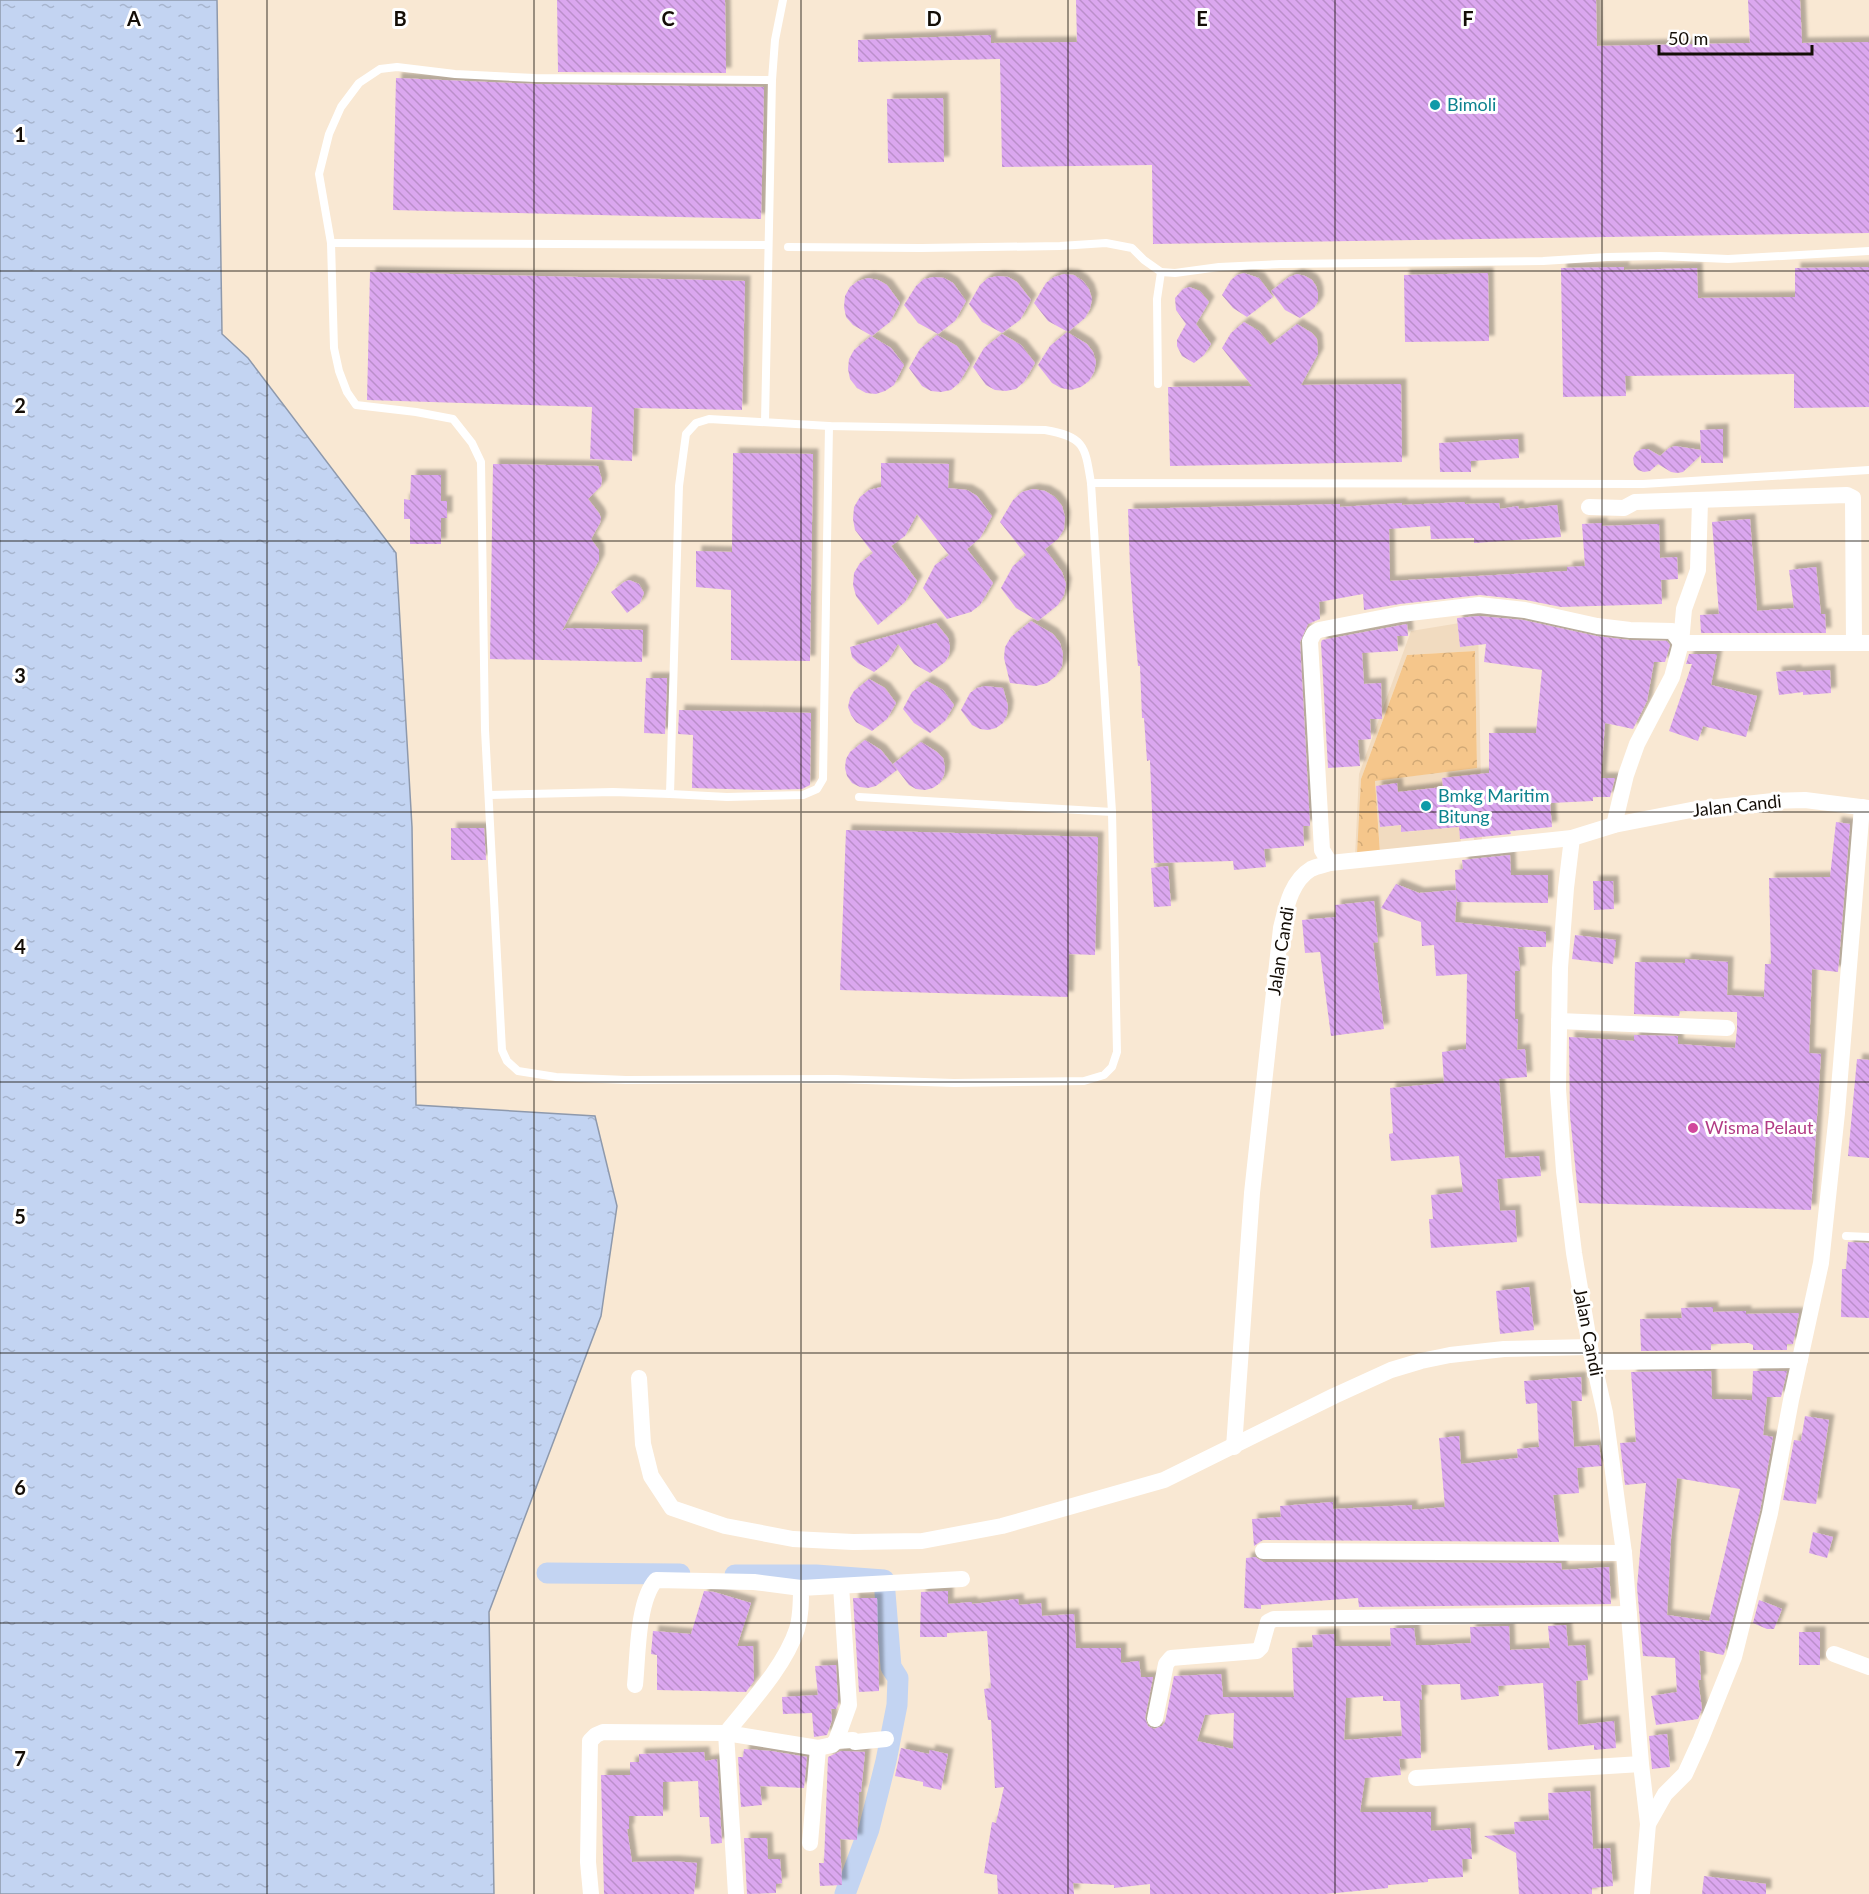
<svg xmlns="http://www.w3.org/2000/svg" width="1869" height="1894" font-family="Lato,sans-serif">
<defs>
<pattern id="forest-crowns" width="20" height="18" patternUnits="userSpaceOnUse" patternTransform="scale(1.5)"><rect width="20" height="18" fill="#f5c68b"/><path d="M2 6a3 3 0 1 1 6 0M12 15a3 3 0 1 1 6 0" fill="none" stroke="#d1a976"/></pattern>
<pattern id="water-ripples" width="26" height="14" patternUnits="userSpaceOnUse" patternTransform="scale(1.5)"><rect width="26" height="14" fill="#c3d4f2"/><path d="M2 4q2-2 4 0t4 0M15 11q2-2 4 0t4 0" fill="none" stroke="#a7b5ce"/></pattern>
<pattern id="building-back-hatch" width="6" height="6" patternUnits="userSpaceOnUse" patternTransform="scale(1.5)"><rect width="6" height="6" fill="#dba7ef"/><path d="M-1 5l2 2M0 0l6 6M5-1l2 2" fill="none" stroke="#bb8fcb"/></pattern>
<filter id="shadow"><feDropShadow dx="5.5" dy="-5.5" stdDeviation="1.5" flood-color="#0004"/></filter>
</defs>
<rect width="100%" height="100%" fill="#f9e8d3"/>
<!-- built -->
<path fill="#f1dbc0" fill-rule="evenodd" d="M1478 620 1482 843 1355 856 1359 774 1411 631ZM1474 627 1476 645 1460 647 1458 628ZM1475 651 1477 767 1375 781 1380 852 1358 853 1361 779 1407 655ZM1474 775 1476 789H1471L1474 817 1456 819 1457 827 1442 829 1440 821 1417 823 1418 831 1402 832 1401 825 1381 827 1376 786 1396 784 1398 792 1443 787 1442 778ZM1472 820 1474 840 1461 842 1458 821Z"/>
<!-- forest -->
<polygon fill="url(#forest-crowns)" points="1475,651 1477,768 1375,781 1380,853 1357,854 1361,779 1407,655"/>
<!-- water -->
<polygon fill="url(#water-ripples)" stroke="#8e99ac" stroke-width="1.5" points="0,0 217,0 222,334 248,358 396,553 412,827 416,1105 595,1116 617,1206 601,1316 489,1612 494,1894 0,1894"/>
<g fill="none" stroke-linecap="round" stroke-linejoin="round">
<!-- canal -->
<g stroke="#c3d4f2" stroke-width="21">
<polyline points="547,1573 680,1574"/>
<polyline points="735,1575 816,1575 884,1580 891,1667 898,1678 897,1705 886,1761 869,1829 845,1894"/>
</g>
</g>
<!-- building -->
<g fill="url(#building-back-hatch)" fill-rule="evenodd" filter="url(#shadow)">
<polygon points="557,0 725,0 726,73 558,72"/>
<polygon points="1076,0 1596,0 1597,46 1750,43 1748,0 1800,0 1802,43 1869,42 1869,233 1153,244 1152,165 1002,167 1000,59 858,62 858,40 991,35 991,43 1077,42"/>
<polygon points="396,78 535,84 764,87 761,219 393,210"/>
<polygon points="943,98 944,162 888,163 887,99"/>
<polygon points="1624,267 1624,270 1697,268 1698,298 1795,297 1795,268 1869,267 1869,407 1794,408 1794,374 1625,376 1626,396 1563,397 1561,268"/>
<polygon points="370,272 745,281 742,410 634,408 632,461 590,459 592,407 367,400"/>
<polygon points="1244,273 1259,278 1273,297 1247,317 1233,308 1222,295 1231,280 1237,275"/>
<polygon points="1488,273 1489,341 1405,342 1404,275"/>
<polygon points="1064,274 1074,275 1083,281 1089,289 1092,299 1090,309 1085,318 1068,332 1048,321 1034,303 1046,283 1054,277"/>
<polygon points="1297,274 1305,276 1312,280 1316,286 1318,293 1318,301 1314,308 1300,318 1285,310 1271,291 1289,277"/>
<polygon points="998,276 1008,277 1017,282 1031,300 1020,320 1002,333 982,322 969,304 980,285 988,278"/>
<polygon points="934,277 944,278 953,283 966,301 955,321 938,334 918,323 904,305 916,286 924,279"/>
<polygon points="868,278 878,280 887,285 900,303 890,322 872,336 853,325 846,317 844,307 845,296 850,287 858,281"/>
<polygon points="1189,287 1200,291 1209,302 1196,324 1211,344 1204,355 1194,363 1182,356 1177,346 1177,340 1186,324 1176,310 1175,298 1183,289"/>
<polygon points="1244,322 1259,331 1270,345 1297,324 1312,333 1317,339 1318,354 1301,385 1401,384 1402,462 1170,466 1168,387 1252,386 1222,348 1231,333"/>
<polygon points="1067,332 1087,344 1093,352 1096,362 1094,372 1089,381 1081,387 1071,390 1061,388 1052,383 1038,365 1050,346"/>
<polygon points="1002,334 1021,345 1035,363 1024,382 1016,389 1006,391 995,390 986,385 973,367 984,348"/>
<polygon points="937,335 957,346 970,364 959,383 951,390 941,392 931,391 922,386 909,368 920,349"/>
<polygon points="871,336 891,348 904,365 894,385 885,391 876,394 866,393 857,388 850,379 848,369 849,359 854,350"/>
<polygon points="1723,429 1723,463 1701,463 1701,455 1683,472 1677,473 1671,472 1658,464 1650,471 1644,472 1638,470 1634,465 1633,458 1636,452 1642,449 1648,449 1660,456 1669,448 1675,446 1701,450 1700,430"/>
<polygon points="1518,439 1519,458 1471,461 1471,472 1440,472 1439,443"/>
<polygon points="733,453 813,454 810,661 731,660 731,590 696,587 696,551 732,552"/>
<polygon points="881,463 949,464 948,488 967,490 977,496 992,516 980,538 967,549 993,583 980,605 971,612 947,619 923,588 935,565 949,555 917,514 905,536 891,546 917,581 905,602 878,625 856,596 853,585 854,573 860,563 873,553 855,530 853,519 854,507 860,497 869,490 881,487"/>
<polygon points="493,464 598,466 602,480 601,486 588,499 599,513 601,518 600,523 591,539 599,550 599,560 562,631 567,628 643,630 642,662 490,659"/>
<polygon points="411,475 441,475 441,501 447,501 447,518 441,518 441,544 410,544 410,519 404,519 404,499 410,500"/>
<polygon points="1033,489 1045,491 1055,497 1062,506 1065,517 1064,529 1058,539 1045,549 1062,572 1066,584 1064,595 1058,605 1038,621 1016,608 1001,588 1013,566 1026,555 1000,522 1013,500 1022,492"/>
<polygon points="1465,502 1465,504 1499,503 1500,509 1518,506 1519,509 1557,505 1561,537 1474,543 1474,538 1431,539 1430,526 1389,529 1390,581 1567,571 1567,567 1585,566 1582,524 1602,523 1602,526 1659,524 1660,558 1677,557 1678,579 1661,580 1662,604 1561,607 1526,600 1480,595 1400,604 1364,610 1363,594 1319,602 1320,619 1308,624 1300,642 1310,826 1303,826 1304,846 1264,849 1266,867 1234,870 1233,861 1154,863 1150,760 1147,761 1144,718 1142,718 1140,666 1138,666 1133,611 1130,568 1128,509 1340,504 1340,507 1402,503 1402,505"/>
<polygon points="1750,519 1757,611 1794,608 1789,570 1816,567 1821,614 1825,614 1826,633 1701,633 1700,615 1719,614 1712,522"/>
<polygon points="629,580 639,584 644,593 640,603 627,613 611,592 624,582"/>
<polygon points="1479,616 1523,620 1596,636 1629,640 1667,641 1670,645 1665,662 1654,662 1647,701 1633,729 1605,723 1601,778 1615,778 1610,797 1593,797 1593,801 1550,803 1552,827 1510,831 1511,834 1460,839 1459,827 1401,832 1401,825 1380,827 1376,786 1397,783 1398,792 1443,787 1442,778 1489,773 1489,733 1536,733 1542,670 1484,662 1486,644 1460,647 1457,618"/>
<polygon points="1031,621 1053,634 1060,643 1063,654 1062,666 1056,676 1047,683 1036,686 1010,683 1004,658 1005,647 1011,637"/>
<polygon points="936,623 948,638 950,646 949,655 945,662 930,673 914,664 898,644 888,661 874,672 858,663 852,657 850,647"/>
<polygon points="1407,624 1408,636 1397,636 1398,651 1362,653 1364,684 1381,683 1382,719 1370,719 1371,739 1358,740 1360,766 1328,768 1321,643 1322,640"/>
<polygon points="1689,654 1717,654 1711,685 1757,696 1746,737 1703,726 1698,741 1669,731 1692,664 1686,664"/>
<polygon points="1796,670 1796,672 1830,670 1831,693 1803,695 1803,692 1779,695 1776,672"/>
<polygon points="646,678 667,678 665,734 644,733"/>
<polygon points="869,679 885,688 896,703 887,719 872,731 856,722 851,715 848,707 850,698 854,691"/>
<polygon points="927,681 943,690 954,705 945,721 930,733 914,723 903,709 912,692"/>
<polygon points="985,686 1003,688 1008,706 1007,715 1003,723 996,728 988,730 980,729 972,725 961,710 970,693 977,688"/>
<polygon points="679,710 811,713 810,785 802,789 763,790 692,788 693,735 678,734"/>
<polygon points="865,740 881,750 897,770 876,786 868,788 860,787 852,783 847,776 845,768 846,759 850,752"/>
<polygon points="921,742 937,752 943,758 945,767 944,775 940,783 933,788 925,790 916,789 909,785 893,764"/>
<polygon points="1836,822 1850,824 1838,972 1812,969 1809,1053 1821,1054 1811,1210 1579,1203 1570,1116 1569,1037 1634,1041 1634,1035 1678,1036 1678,1044 1735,1048 1737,1029 1737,1012 1680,1011 1679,1016 1634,1014 1635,962 1685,963 1685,959 1728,962 1727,995 1764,997 1765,964 1771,964 1769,878 1830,877"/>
<polygon points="451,828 484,828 486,860 451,860"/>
<polygon points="846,830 1098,837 1095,955 1069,954 1068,997 840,990"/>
<polygon points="1510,855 1511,875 1548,875 1548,903 1457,902 1457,891 1455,922 1546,932 1546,947 1518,947 1520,971 1515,971 1515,1019 1518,1019 1517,1050 1525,1049 1527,1077 1499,1079 1505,1158 1539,1156 1541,1176 1497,1179 1500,1211 1515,1210 1517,1242 1431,1248 1429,1219 1433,1219 1431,1195 1463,1192 1459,1156 1391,1161 1389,1134 1393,1133 1390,1088 1444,1083 1442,1052 1466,1049 1467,974 1436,976 1434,945 1422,946 1421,922 1381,908 1396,884 1419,893 1456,890 1455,870 1463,869 1462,860"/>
<polygon points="1168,866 1171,906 1154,907 1151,868"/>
<polygon points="1593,881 1613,881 1614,909 1594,910"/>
<polygon points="1374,901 1378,942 1373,943 1384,1029 1331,1036 1320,952 1305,953 1302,920 1336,917 1335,905"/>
<polygon points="1575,935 1616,940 1613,964 1572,959"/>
<polygon points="1857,1059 1869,1060 1869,1158 1848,1156"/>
<polygon points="1848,1242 1869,1243 1869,1318 1841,1317 1842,1269 1846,1269"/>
<polygon points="1529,1287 1534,1330 1500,1334 1496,1291"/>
<polygon points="1713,1307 1713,1312 1746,1311 1746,1314 1799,1313 1793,1344 1787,1344 1787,1350 1753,1350 1753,1345 1749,1343 1711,1344 1711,1350 1641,1351 1640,1319 1682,1318 1681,1308"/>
<path d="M1711 1371 1712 1399 1748 1400H1752L1753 1371H1787L1781 1397H1767L1763 1435 1773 1437 1760 1511 1724 1654 1723 1655 1699 1650 1701 1680H1698L1702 1709 1698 1719 1656 1725 1651 1696 1677 1692 1675 1658 1643 1656 1637 1587 1646 1483 1625 1485 1620 1443 1636 1442 1631 1372ZM1677 1478 1740 1489 1709 1621 1667 1615 1671 1539Z"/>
<polygon points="1581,1377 1582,1401 1571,1401 1574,1447 1599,1445 1602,1466 1577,1468 1579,1493 1553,1495 1559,1542 1263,1540 1254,1546 1252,1519 1281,1517 1280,1506 1333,1502 1333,1509 1412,1505 1412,1510 1445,1507 1439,1438 1459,1436 1461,1464 1518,1458 1517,1449 1539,1447 1537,1403 1526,1404 1524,1381"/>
<polygon points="1805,1416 1829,1420 1816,1504 1783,1500 1794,1440 1801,1441"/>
<polygon points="1813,1532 1833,1537 1827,1558 1809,1553"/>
<polygon points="1255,1557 1263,1562 1561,1563 1562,1570 1609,1567 1611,1604 1359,1607 1358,1598 1261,1605 1261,1609 1244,1608 1246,1558"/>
<polygon points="704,1591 714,1592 751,1603 737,1646 753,1646 754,1681 746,1692 657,1690 657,1655 651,1654 653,1631 691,1634"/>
<path d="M948 1591V1604L972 1602V1604L1018 1599 1019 1605 1041 1603 1042 1616 1074 1614 1076 1648H1121V1663L1139 1661 1141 1677H1153L1145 1718 1148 1726 1154 1729 1162 1726 1165 1722 1174 1676 1221 1674 1223 1697H1294L1292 1648 1313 1647 1312 1635 1334 1634 1335 1646H1391L1390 1628H1414L1416 1645H1435L1471 1643 1470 1627 1509 1626 1510 1650 1550 1648 1548 1626 1566 1625 1568 1646 1585 1645 1588 1680 1576 1681 1578 1725 1614 1721 1616 1748 1594 1750V1745L1548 1750 1543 1683 1498 1686 1499 1696 1461 1700 1460 1684 1421 1685 1422 1700H1419L1421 1758 1399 1759 1401 1775 1365 1778 1360 1812H1431V1831L1470 1828 1472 1859H1462L1463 1877 1428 1879V1882L1388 1885V1888L1325 1894H1150V1884L1114 1888V1885L1073 1883 1074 1894H998L997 1875 984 1873 992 1822 996 1823 1004 1787 995 1788 991 1720H988L984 1689 991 1688 987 1631 947 1633V1637H920L921 1592ZM1383 1696V1701H1400L1402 1736 1344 1740 1346 1698ZM1234 1713 1233 1749 1197 1741 1205 1715Z"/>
<polygon points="853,1598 877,1598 879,1691 859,1692"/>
<polygon points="1759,1600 1782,1609 1774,1629 1767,1629 1753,1623"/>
<rect x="1799" y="1632" width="21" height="33"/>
<polygon points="836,1665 838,1704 836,1709 831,1709 832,1720 827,1735 814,1737 812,1713 783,1714 782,1697 818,1695 815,1666"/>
<polygon points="1667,1734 1670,1767 1652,1769 1649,1736"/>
<polygon points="901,1748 929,1754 930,1750 948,1754 941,1790 923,1786 923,1782 895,1776"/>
<polygon points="744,1749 771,1751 807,1757 804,1788 760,1786 762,1805 741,1807 738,1757 743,1757"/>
<polygon points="841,1751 865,1752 861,1792 859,1792 857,1840 840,1839 842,1885 820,1886 819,1863 824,1863 828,1757"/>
<polygon points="704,1752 705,1761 717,1759 722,1843 711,1844 709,1817 700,1817 698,1781 663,1782 663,1816 629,1816 629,1829 627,1829 632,1862 673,1861 697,1863 694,1894 604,1894 601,1775 630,1775 630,1762 639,1762 639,1754"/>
<polygon points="1590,1791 1593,1849 1610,1848 1613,1886 1592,1888 1592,1894 1519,1894 1516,1853 1484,1836 1515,1834 1514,1822 1549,1820 1548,1793"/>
<polygon points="744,1838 767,1838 768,1859 780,1859 782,1883 776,1884 776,1893 747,1894"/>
<polygon points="1704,1876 1766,1884 1766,1894 1702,1894"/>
</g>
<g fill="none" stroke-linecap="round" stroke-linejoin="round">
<!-- service -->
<g stroke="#fff" stroke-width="8">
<polyline points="331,243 768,245"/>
<polyline points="788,247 921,248 1060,246 1106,243 1132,248 1144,260 1161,272 1157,299 1158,384"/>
<polyline points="1161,272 1175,273 1219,267 1281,264 1543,261 1607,257 1660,256 1728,259 1869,251"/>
<polyline points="765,422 772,80 775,40 783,0"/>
<polyline points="1091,483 1643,484 1869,470"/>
<polyline points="670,794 727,797 803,795 817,789 823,779 829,426"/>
<path d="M489 795 613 792 670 794 679 486 686 434 696 423 709 419 829 426 1045 430C1085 437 1085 446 1091 483L1112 812 1117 1052 1112 1067 1104 1075 1084 1081 954 1083 836 1079 626 1080 556 1077 518 1071 507 1061 502 1050 485 730 481 462 472 443 453 419 416 412 356 405 347 392 339 371 334 348 331 243 319 174 329 134 341 107 359 83 380 69 397 67 455 74 535 78 772 80"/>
<polyline points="859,797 1112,812"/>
<polyline points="1846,1236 1869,1237"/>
</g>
<!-- minor -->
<g stroke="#fff" stroke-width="16">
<polyline points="1589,507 1624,508 1635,502 1847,495 1853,498 1854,643"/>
<polyline points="1614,825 1626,775 1637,744 1672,677 1681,643 1684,609 1698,570 1700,501"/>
<polyline points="1572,838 1566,888 1560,968 1558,1089 1564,1171 1574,1253 1590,1347 1605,1413 1624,1553 1641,1764 1648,1824"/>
<polyline points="1330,863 1322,850 1310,641 1314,633 1319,630 1401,614 1479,605 1525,610 1597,626 1630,630 1672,631 1681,643 1869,643"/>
<polyline points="1559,1021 1727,1028"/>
<polyline points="1593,1362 1800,1360"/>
<polyline points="639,1378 643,1444 651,1476 672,1508 725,1526 793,1539 853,1542 922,1541 1002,1526 1164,1480 1334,1396 1391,1370 1421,1361 1450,1355 1504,1349 1590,1347"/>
<path d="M1234 1447 1252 1193 1281 928C1286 908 1291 881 1311 869 1317 866 1324 865 1330 863L1572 838 1614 825 1691 810 1773 801 1805 800 1869 808"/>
<polyline points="1263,1551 1624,1553"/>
<polyline points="1834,1654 1869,1667"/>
<path d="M635 1685C638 1657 637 1601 656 1580L754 1582 801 1588"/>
<polyline points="1155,1719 1166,1664 1171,1658 1257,1651 1261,1647 1268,1622 1274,1619 1629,1614"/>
<polyline points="836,1741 853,1740 855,1742 886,1739"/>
<polyline points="1416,1778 1641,1764"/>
<polyline points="810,1843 818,1748"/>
<polyline points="591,1894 588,1862 590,1741 596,1735 603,1732 726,1733 818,1748 832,1745 836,1741 849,1705 841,1586"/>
<path d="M736 1894 726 1733C750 1703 785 1666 797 1629 801 1616 801 1602 801 1588L962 1579"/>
<polyline points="1642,1894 1648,1824 1665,1794 1685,1774 1701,1739 1734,1657 1770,1513 1791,1400 1821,1263 1837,1113 1862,807"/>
</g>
</g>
<!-- grid -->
<path fill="none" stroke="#140e07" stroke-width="1.5" stroke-opacity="0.55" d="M267 0V1894M534 0V1894M801 0V1894M1068 0V1894M1335 0V1894M1602 0V1894M0 271H1869M0 541H1869M0 812H1869M0 1082H1869M0 1353H1869M0 1623H1869"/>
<!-- markers -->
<g fill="#0f9aa8" stroke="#fff" stroke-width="2">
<circle cx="1435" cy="105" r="6"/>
<circle cx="1426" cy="806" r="6"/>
</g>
<circle fill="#d1479c" stroke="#fff" stroke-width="2" cx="1693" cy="1128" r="6"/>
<g text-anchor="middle" stroke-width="6" stroke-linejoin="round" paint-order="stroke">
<!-- culture labels -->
<g font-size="18" fill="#0d838f" stroke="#fff" text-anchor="start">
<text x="1447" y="111">Bimoli</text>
<text x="1438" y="802">Bmkg Maritim<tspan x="1438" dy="21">Bitung</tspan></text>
</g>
<!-- street labels -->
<g font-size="18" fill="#140e07" stroke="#fff">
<text transform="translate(1737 806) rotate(-6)" y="6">Jalan Candi</text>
<text transform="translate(1281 951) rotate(-81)" y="6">Jalan Candi</text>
<text transform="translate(1588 1332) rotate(79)" y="6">Jalan Candi</text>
</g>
<!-- hotel labels -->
<g font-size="18" fill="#b23c85" stroke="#fff" text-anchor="start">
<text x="1705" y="1134">Wisma Pelaut</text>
</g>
</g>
<g font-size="20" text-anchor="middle" font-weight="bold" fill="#140e07" stroke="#fff" stroke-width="6" stroke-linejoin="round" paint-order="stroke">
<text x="134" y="26">A</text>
<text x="400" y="26">B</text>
<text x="668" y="26">C</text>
<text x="934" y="26">D</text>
<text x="1202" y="26">E</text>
<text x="1468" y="26">F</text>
<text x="20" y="142">1</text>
<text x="20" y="413">2</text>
<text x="20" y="683">3</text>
<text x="20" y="954">4</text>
<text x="20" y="1224">5</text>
<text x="20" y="1495">6</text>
<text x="20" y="1766">7</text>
</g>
<!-- scale -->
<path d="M1659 45v9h153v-9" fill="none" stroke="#140e07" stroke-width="3"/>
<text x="1668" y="45" font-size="18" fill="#140e07" stroke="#ffffff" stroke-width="4.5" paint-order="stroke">50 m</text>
</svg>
